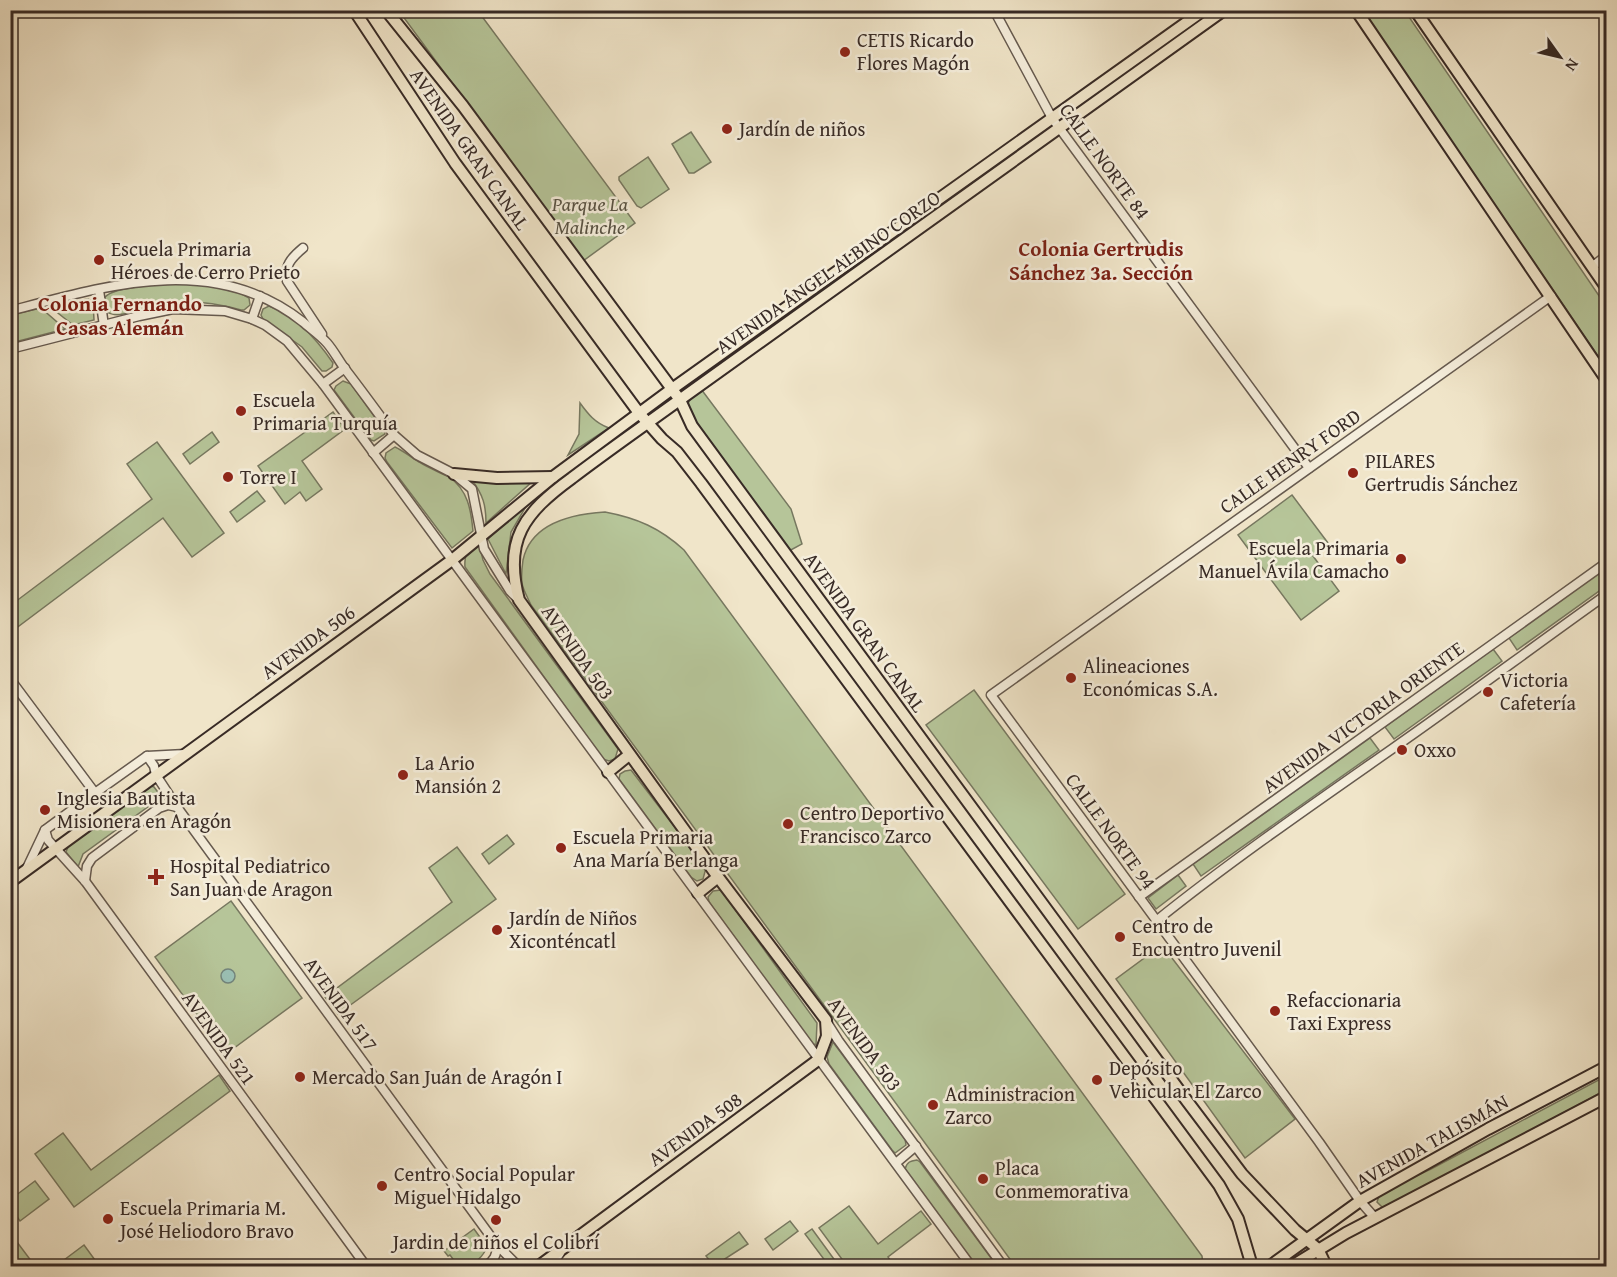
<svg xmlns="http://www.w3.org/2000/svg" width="1617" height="1277" font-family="'Gentium Book Plus',serif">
<rect width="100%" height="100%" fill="#f0e5c9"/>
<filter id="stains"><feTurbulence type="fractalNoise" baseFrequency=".00333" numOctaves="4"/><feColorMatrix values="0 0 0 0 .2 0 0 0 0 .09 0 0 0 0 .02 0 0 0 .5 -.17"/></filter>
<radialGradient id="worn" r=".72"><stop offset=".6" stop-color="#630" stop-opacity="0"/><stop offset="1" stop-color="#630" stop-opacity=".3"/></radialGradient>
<!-- green -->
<g fill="#b6c599" stroke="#777860" stroke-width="1.5">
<polygon points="399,11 478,11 635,223 583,261"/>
<polygon points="1363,11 1405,11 1606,306 1606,368"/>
<polygon points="691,132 711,162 694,173 689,173 672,144"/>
<polygon points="648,157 669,189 641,208 637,206 619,180 619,177"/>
<path d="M199 283 235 290 249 298 250 305 244 310H241C212 302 182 299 152 305 140 308 119 320 107 312L105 297C116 284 181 284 199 283Z"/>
<polygon points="88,299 93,302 94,320 73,325 49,306"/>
<path d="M269 306C295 315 318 341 333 363L332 367 326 371H322L302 347 263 319 261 315 263 309Z"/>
<polygon points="41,308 65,329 11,343 10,315"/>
<polygon points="343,381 351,384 384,430 385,434 374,441 371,440 334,390 336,386"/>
<path d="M701 389 791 509 802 544 789 551 692 419C685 402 687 401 701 389Z"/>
<path d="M580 403C588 414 595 423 609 428L568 455 579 434Z"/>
<polygon points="333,412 345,429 302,461 322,489 306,501 300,492 285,504 258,466"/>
<polygon points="212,432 219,442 190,464 183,454"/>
<polygon points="157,442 224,533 192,557 163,518 11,632 11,605 152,499 127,464"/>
<path d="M395 447C404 451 410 457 419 462 428 468 439 472 449 477 468 490 471 510 473 531L452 548 387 462 385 458 386 453Z"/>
<path d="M472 480 490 483 533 481 486 523C486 505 483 495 472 480Z"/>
<polygon points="257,491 265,501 237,522 230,512"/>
<polygon points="1292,495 1328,543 1313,556 1339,591 1301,620 1238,535"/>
<polygon points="528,503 511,532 506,574 488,539"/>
<path d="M605 512C637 518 660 528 684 550L1202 1256 1203 1266H1015L531 605C528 598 523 590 522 583 521 576 522 567 523 560 531 523 572 514 605 512Z"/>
<path d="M476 544 480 547 483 560 490 574 618 749 615 759 609 761 603 759 465 567C464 555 467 551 476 544Z"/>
<polygon points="1606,567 1606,586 1517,650 1509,638"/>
<polygon points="1493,649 1502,661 1394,739 1385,727"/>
<polygon points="974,690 1125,894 1078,929 926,725"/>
<polygon points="1370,738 1379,750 1201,876 1193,864"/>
<polygon points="631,770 706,868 703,879 697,881 691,877 619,779 620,774 625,771"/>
<polygon points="151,786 154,787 166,803 159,802 152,804 83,854 78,867 66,852 68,847"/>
<polygon points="507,835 514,844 489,864 482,854"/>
<polygon points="457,847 496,899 338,1014 325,997 452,902 429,868"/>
<polygon points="1178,875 1186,886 1156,909 1148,898"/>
<polygon points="721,890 817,1023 816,1045 811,1043 709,902 708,897 713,891"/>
<polygon points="231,901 302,998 226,1054 155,957"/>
<polygon points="1162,945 1295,1119 1245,1158 1116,979"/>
<polygon points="833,1042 905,1139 906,1145 895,1153 892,1150 829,1064 827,1057"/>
<polygon points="219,1075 230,1091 74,1207 35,1154 63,1133 91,1170"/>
<polygon points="1606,1076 1606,1090 1389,1206 1383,1208 1377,1202 1379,1196 1405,1181 1431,1169"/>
<path d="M917 1160 920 1162 997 1266H976L905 1169C907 1162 910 1161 917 1160Z"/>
<polygon points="35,1181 49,1199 20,1221 11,1208 11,1199"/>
<polygon points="849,1206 878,1244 921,1211 931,1224 888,1257 894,1266 847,1266 819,1228"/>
<polygon points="790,1221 798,1231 773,1250 765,1239"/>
<path d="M474 1229 485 1244 486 1249C481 1260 470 1267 458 1266L450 1255 448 1256 444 1251Z"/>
<polygon points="812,1229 839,1266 829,1266 805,1234"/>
<polygon points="739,1232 748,1244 714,1266 706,1256"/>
<polygon points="10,1234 11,1234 35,1266 11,1266"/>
<polygon points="84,1245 95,1260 86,1266 56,1266"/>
</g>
<!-- water -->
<circle fill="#9abfb3" stroke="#73847b" stroke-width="1.5" cx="228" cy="976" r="7"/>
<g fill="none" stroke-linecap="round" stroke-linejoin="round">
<defs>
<g id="tertiary">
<polyline points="994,10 1052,118 1309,468"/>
<path d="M303 248C291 258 284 266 287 281L322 334"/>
<polyline points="1593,266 1606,256"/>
<polyline points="99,290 104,326"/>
<path d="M10 311C108 285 215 252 303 322 311 329 320 335 327 343 334 351 339 361 345 369 362 391 378 413 394 435L417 455 454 474 472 489 484 549 510 591 519 600"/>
<polyline points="252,319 260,296"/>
<polyline points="10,349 139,316 173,309 225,311 252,319 265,325 287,341 323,384 452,560 971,1266"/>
<polyline points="323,384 345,368"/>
<polyline points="373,453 394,435"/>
<polyline points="10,679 95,793"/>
<polyline points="147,756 154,766 156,775 177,807 497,1245 518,1266"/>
<polyline points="45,830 48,840 85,881 366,1266"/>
<polyline points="27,868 45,830 95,793 147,756 185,754"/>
<polyline points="85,881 87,866 92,858 159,808 168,805 177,807"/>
<polyline points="1139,897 1606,563"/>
<path d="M1156 921C1232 860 1312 805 1392 749 1464 699 1534 646 1606 595"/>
<polyline points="826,1021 838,1040 1003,1266"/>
<polyline points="896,1163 916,1146"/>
<polyline points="1375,1218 1360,1201 1319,1142 991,695 1551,296"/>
<path d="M486 1266C494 1261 497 1255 497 1245"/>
<polyline points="551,1266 560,1253"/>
</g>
<g id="primary">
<polyline points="354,10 455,163 639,413 662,439 677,452 701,483 1219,1185 1238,1219 1252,1266"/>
<polyline points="386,10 463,106 672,389 680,400 692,426 1187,1101 1242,1174 1295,1230 1318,1249 1326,1266"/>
<polyline points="1356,10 1606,379"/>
<polyline points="1415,10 1606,287"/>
<polyline points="454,474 497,478 553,477"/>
<polyline points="608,772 629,755"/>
<polyline points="10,882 452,560 553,477 672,389 1204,10"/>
<polyline points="698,893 718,877"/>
<path d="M539 1266 818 1060 827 1036 826 1020 718 877 519 600C503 540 524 513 572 478 589 465 607 452 625 439L1224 10"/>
<polyline points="1270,1266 1360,1201 1488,1129 1606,1067"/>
<polyline points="1292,1266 1346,1233 1606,1097"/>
</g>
</defs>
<!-- tertiary casing -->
<use href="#tertiary" stroke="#665a4f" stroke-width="11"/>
<!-- primary casing -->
<use href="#primary" stroke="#382b26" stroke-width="14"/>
<!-- tertiary -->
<use href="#tertiary" stroke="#f5eedc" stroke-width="8"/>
<!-- primary -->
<use href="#primary" stroke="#f0e5c9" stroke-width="10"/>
</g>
<!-- markers -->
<g fill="#8f2418" stroke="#f5eedc" stroke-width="2">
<circle cx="845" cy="52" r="6"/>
<circle cx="727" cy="129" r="6"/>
<circle cx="99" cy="260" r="6"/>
<circle cx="241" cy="411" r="6"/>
<circle cx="1353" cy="473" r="6"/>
<circle cx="228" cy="477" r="6"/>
<circle cx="1401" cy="559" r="6"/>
<circle cx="1071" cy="678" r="6"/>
<circle cx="1488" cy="692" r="6"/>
<circle cx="1402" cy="750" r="6"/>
<circle cx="403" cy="775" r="6"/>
<circle cx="45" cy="810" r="6"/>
<circle cx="788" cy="824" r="6"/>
<circle cx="561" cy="848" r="6"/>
<path d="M153 868h6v6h6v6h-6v6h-6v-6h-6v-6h6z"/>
<circle cx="497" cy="930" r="6"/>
<circle cx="1120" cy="937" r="6"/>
<circle cx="1275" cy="1011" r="6"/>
<circle cx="300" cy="1077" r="6"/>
<circle cx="1097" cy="1080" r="6"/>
<circle cx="933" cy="1105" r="6"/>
<circle cx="983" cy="1179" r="6"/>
<circle cx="382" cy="1186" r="6"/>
<circle cx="108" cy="1219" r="6"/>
<circle cx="496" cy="1220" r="6"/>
</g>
<g text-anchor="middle" stroke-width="5" stroke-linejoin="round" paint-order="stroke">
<!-- poi labels -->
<g font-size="20" fill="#382b26" stroke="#f5eedc" text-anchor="start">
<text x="857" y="47">CETIS Ricardo<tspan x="857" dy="23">Flores Magón</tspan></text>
<text x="739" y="136">Jardín de niños</text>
<text x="111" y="256">Escuela Primaria<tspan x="111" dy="23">Héroes de Cerro Prieto</tspan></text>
<text x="253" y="407">Escuela<tspan x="253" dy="23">Primaria Turquía</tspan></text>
<text x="1365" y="468">PILARES<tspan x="1365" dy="23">Gertrudis Sánchez</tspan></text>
<text x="240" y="484">Torre I</text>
<text x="1389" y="555" text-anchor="end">Escuela Primaria<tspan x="1389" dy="23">Manuel Ávila Camacho</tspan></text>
<text x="1083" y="673">Alineaciones<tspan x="1083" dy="23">Económicas S.A.</tspan></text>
<text x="1500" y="687">Victoria<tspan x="1500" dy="23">Cafetería</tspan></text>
<text x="1414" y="757">Oxxo</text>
<text x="415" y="770">La Ario<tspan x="415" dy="23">Mansión 2</tspan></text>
<text x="57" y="805">Inglesia Bautista<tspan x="57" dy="23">Misionera en Aragón</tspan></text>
<text x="800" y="820">Centro Deportivo<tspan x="800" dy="23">Francisco Zarco</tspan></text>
<text x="573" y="844">Escuela Primaria<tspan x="573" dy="23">Ana María Berlanga</tspan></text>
<text x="170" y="873">Hospital Pediatrico<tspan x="170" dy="23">San Juan de Aragon</tspan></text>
<text x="509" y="925">Jardín de Niños<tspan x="509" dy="23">Xiconténcatl</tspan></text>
<text x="1132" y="933">Centro de<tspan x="1132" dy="23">Encuentro Juvenil</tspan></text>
<text x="1287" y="1007">Refaccionaria<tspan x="1287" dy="23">Taxi Express</tspan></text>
<text x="1109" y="1075">Depósito<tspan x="1109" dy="23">Vehicular El Zarco</tspan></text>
<text x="312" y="1084">Mercado San Juán de Aragón I</text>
<text x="945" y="1101">Administracion<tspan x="945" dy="23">Zarco</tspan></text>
<text x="995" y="1175">Placa<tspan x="995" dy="23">Conmemorativa</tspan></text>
<text x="394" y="1181">Centro Social Popular<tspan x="394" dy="23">Miguel Hidalgo</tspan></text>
<text x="120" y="1215">Escuela Primaria M.<tspan x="120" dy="23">José Heliodoro Bravo</tspan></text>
<text x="496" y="1249" text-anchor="middle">Jardin de niños el Colibrí</text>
</g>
<!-- street labels -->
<g font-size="20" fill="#382b26" stroke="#f5eedc">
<text transform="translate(470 149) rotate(55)" y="7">AVENIDA GRAN CANAL</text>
<text transform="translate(1105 161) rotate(54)" y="7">CALLE NORTE 84</text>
<text transform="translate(828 272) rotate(-35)" y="7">AVENIDA ÁNGEL ALBINO CORZO</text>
<text transform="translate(1290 461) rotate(-35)" y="7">CALLE HENRY FORD</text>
<text transform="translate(865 632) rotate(54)" y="7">AVENIDA GRAN CANAL</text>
<text transform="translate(308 642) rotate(-36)" y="7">AVENIDA 506</text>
<text transform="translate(578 652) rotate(55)" y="7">AVENIDA 503</text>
<text transform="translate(1363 717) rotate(-36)" y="7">AVENIDA VICTORIA ORIENTE</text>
<text transform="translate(1111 831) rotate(54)" y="7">CALLE NORTE 94</text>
<text transform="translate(341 1004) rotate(54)" y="7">AVENIDA 517</text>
<text transform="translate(219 1038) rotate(54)" y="7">AVENIDA 521</text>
<text transform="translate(865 1044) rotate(54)" y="7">AVENIDA 503</text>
<text transform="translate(695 1129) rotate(-36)" y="7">AVENIDA 508</text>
<text transform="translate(1432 1141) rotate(-29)" y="7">AVENIDA TALISMÁN</text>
</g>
<!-- park labels -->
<g font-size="20" font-style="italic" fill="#585243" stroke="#f5eedc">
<text x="590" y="211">Parque La<tspan x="590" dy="23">Malinche</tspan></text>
</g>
<!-- neighbourhood labels -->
<g font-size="21" font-weight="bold" fill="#7a1f14" stroke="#f5eedc">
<text x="1101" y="256">Colonia Gertrudis<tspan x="1101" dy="24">Sánchez 3a. Sección</tspan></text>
<text x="120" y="311">Colonia Fernando<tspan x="120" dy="24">Casas Alemán</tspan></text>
</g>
</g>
<!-- margin -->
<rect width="1617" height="1277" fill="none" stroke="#f0e5c9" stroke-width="36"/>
<rect x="12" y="12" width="1593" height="1253" fill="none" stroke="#382b26" stroke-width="3"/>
<rect x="18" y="18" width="1581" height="1241" fill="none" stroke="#382b26" stroke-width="1.5"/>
<!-- north arrow -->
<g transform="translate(1560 57) rotate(124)" stroke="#f5eedc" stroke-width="4.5" paint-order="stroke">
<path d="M0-4.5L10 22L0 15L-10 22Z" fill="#382b26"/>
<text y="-9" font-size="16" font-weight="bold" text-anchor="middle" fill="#382b26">N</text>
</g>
<rect width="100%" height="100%" filter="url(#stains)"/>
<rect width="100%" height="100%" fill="url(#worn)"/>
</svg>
